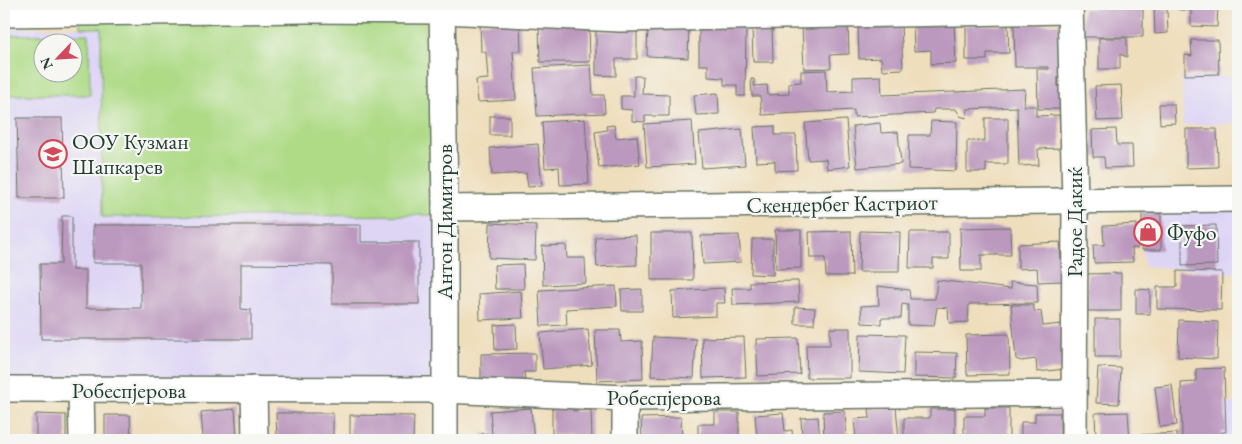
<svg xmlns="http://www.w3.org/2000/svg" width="1242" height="444" font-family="'EB Garamond',serif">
<rect width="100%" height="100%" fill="#f6f6f2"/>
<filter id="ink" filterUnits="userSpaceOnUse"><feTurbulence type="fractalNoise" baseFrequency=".02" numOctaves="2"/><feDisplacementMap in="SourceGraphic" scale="10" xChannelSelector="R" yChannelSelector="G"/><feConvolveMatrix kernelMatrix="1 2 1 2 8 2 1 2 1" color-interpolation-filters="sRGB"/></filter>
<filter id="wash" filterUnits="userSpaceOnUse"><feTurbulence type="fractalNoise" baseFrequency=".0096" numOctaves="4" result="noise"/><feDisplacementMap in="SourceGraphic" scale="20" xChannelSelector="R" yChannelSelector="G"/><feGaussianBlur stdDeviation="1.12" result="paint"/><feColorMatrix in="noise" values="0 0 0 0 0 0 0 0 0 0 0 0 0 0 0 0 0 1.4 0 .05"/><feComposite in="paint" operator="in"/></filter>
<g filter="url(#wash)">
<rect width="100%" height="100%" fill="#efdebc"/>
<!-- built -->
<g fill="#ded5f5" fill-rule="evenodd">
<path d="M101 27 102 217 440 215 441 383 4 384V28ZM42 42H72V72H42Z"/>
<polygon points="1238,76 1238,123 1183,125 1182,77"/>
<polygon points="1144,199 1238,199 1238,273 1144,266 1142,250"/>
<polygon points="1238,403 1238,440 1182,440 1181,404"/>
</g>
<!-- green -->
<g fill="#afdb87" stroke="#678c5e" fill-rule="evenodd">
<polygon points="442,11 440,215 102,217 101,28 80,28 80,14"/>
<path d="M89 34 90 95H4V35ZM42 42H72V72H42Z"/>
</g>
<g id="blocks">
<!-- building -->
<g fill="#bb98be">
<polygon points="1093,4 1128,4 1127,6 1143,6 1143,37 1082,37 1083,9 1095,9"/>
<polygon points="1154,4 1160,4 1160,7 1167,10 1168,33 1155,34"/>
<polygon points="1180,4 1218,4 1217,27 1191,26 1191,10 1180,10"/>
<polygon points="520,21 521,51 513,51 516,100 478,102 476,80 488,79 486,52 481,52 480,23"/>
<polygon points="954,22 956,63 931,64 931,50 914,51 913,23"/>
<polygon points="539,24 589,24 590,62 540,62"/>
<polygon points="648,24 689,25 688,58 647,56"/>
<polygon points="848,24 849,54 830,55 831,68 804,69 802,26"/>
<polygon points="1014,24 1064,24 1064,77 1058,77 1058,86 1066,88 1066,109 1038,109 1037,69 1049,69 1049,67 1015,67"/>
<polygon points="699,25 746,26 745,96 737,96 737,85 724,85 724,78 708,77 708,65 699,65"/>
<polygon points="901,25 903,69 882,70 881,58 859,59 858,26"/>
<polygon points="966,25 1008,25 1009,53 987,53 987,60 966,60"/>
<polygon points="637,26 637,59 616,59 616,76 596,75 596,31 615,31"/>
<polygon points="752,26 772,26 773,62 753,62"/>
<polygon points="1099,38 1127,38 1127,57 1120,54 1120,69 1099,69"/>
<polygon points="1191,40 1218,40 1219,74 1185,75 1185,55 1192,56"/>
<polygon points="591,65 593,95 604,95 605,113 537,116 534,68"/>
<polygon points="826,70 827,92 853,91 853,77 881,76 882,95 1025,89 1024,106 1036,106 1036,116 1059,115 1061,148 1038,149 1039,165 1019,166 1017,107 968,109 966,118 960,116 956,109 934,109 933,113 854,117 854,110 762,115 760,96 752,96 751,79 754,79 754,86 767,85 768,95 789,94 789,83 801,82 801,71"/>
<polygon points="634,76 643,76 642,94 669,95 669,116 645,116 645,122 632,121 632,110 621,109 621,96 634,96"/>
<polygon points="1121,85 1123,120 1097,121 1095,86"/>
<polygon points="718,93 719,114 696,115 694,95"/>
<polygon points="1159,104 1174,104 1175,123 1160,124"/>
<rect x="490" y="116" width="20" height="19"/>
<polygon points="17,118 62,118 64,198 19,198"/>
<polygon points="985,118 1008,118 1008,164 986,164 986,172 967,172 967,141 985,141"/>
<polygon points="585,119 589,184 560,185 559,167 545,168 542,122"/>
<polygon points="846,120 850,166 827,169 826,159 808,160 805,123"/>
<polygon points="692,121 695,164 647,167 644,124"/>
<polygon points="931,121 957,122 956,171 908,169 909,135 930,135"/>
<polygon points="880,123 881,133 898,132 901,164 857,168 853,126"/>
<polygon points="614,125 616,138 637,136 640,164 599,168 595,132 607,130 606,126"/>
<polygon points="775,126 775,135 796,135 797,170 775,171 775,161 756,162 754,127"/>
<polygon points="742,129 745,165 702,168 699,133"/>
<polygon points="1116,129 1117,145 1132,145 1133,167 1105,168 1104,157 1093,157 1092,130"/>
<polygon points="1186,129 1217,129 1218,167 1186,168"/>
<polygon points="538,144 542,186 528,187 526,173 492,175 490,148"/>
<polygon points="1142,213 1161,214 1161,250 1142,250"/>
<polygon points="62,216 72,216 72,270 86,270 86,308 141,308 141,263 93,263 93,225 361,225 361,242 419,242 419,304 332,304 332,265 241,264 241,309 251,310 251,339 41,339 40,264 61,264"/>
<polygon points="490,223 536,225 535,260 489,258"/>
<polygon points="1137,224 1138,248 1132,248 1133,262 1094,263 1093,245 1104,245 1103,226"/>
<polygon points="1216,225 1217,265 1182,266 1182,226"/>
<polygon points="1010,227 1011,255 981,255 981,271 961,271 960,228"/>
<polygon points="775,230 801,230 801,268 776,269"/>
<polygon points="851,231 852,276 826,276 825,258 810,258 809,232"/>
<polygon points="860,231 900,232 899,272 859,272"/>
<polygon points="910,232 949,232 949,259 933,259 933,268 909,268"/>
<polygon points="651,233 692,233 693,280 651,280"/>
<polygon points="636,235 637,265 597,267 595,237"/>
<polygon points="739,235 741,262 703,264 701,236"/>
<polygon points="752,239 773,239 773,275 751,274"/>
<polygon points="1060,242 1062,281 1038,282 1037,268 1018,269 1018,244"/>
<polygon points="566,245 567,258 585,258 586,283 543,285 542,246"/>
<polygon points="523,264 524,289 495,289 494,265"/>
<polygon points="1177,271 1222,272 1221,310 1157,309 1157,287 1177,287"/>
<polygon points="1121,273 1121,311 1088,311 1087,274"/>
<polygon points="937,280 1011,289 1010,282 1037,284 1038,303 969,304 968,322 949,323 948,308 937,307 934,326 908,325 908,305 902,304 901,318 881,318 881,324 862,323 861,306 879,305 878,286 909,290 910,299 935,299"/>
<polygon points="798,281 799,302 733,305 732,288 750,288 750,282"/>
<polygon points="616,286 617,306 566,309 567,325 541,326 539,290"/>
<polygon points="724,288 725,303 716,303 716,316 673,318 672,291"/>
<polygon points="642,289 642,311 622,311 621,290"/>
<polygon points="1136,289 1150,290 1150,314 1136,314"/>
<polygon points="521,291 523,318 480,320 479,294"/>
<polygon points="1011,305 1033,305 1035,312 1041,311 1043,326 1061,324 1066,369 1037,372 1036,359 1021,361 1016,359"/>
<polygon points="795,307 815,308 814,324 795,324"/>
<rect x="1095" y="319" width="25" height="38"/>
<polygon points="1179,320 1218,322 1217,359 1178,357"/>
<polygon points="516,324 517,349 495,350 494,325"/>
<polygon points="830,328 850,328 850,378 807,378 806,345 830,345"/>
<polygon points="588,329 592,365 543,369 540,333"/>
<polygon points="595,330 620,330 621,342 642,341 643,379 597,381"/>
<polygon points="860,334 905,335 903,374 859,372"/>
<polygon points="1009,334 1010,374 967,375 966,335"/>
<polygon points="653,337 696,339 694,378 651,376"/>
<polygon points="744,337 746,377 703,378 702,338"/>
<polygon points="798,338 800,374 758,376 756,339"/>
<polygon points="914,352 957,353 956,378 914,377"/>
<polygon points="535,353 535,372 524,372 525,380 481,381 481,354"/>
<polygon points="1098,367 1121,368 1119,404 1096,403"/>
<polygon points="1224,368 1226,432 1222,432 1222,440 1182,440 1181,383 1196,382 1196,369"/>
<polygon points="1172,385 1177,425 1160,427 1155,387"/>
<polygon points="552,404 572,404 573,411 591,410 592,440 570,440 570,434 552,434"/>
<polygon points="896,407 899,440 856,440 854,419 870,418 869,409"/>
<polygon points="531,408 534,440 482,440 482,433 492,435 490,411"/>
<polygon points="985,408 1009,408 1009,440 964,440 964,416 985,416"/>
<polygon points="235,409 237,437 203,439 201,412"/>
<polygon points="930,409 955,409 955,440 904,440 904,418 930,418"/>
<polygon points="845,411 847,440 824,440 823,412"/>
<polygon points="715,412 739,412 739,440 698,440 698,424 715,424"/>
<polygon points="1128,412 1130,440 1096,440 1095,413"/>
<polygon points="276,413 333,413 333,440 277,440"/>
<polygon points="783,413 785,431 792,430 793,440 757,440 755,415"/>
<polygon points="1035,413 1060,413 1060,440 1021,440 1021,422 1035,422"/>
<polygon points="36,414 66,415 66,440 36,440"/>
<polygon points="105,415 130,415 131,440 105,440"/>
<polygon points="350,415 414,416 413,440 350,440"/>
<polygon points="681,417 682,440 642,440 641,418"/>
<polygon points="818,417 820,440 802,440 801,418"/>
<polygon points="1177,433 1177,440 1142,440 1142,435"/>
</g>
</g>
</g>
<g filter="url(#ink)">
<use href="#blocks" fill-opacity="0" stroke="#687564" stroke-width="1"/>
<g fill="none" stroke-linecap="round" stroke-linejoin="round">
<defs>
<g id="minor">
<polyline points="442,4 445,208 445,440"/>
<polyline points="1070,4 1075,200 1074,440"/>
<polyline points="4,14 306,10 442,11 620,19 1070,11"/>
<polyline points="445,208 1238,199"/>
<polyline points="4,389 444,390 625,398 1073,393"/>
<polyline points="254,389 255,440"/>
<polyline points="81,390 82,440"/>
<polyline points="625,398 625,440"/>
</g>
</defs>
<!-- minor casing -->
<use href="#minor" stroke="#687564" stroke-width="28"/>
<!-- minor -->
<use href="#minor" stroke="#fff" stroke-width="25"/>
</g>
</g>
<!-- icons -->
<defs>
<symbol id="school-ring" viewBox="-11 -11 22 22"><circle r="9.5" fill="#f6f6f2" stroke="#d1495b" stroke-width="1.5"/><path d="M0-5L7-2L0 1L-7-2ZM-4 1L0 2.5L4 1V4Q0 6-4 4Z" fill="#d1495b"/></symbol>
<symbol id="shop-ring" viewBox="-11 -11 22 22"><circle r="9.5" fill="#f6f6f2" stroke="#d1495b" stroke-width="1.5"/><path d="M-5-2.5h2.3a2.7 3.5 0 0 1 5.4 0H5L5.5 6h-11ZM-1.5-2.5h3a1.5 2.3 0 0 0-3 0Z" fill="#d1495b"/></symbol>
</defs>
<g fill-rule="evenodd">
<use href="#school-ring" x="37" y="138" width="32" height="32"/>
<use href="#shop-ring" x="1132" y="216" width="32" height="32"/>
</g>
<g text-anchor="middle" stroke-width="4.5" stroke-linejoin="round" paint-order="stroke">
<!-- poi labels -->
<g font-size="22" fill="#1f3d34" stroke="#f6f6f2" text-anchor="start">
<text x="72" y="149">ООУ Кузман<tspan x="72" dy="25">Шапкарев</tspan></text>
<text x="1167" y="240">Фуфо</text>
</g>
<!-- street labels -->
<g font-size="22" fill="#1f3d34" stroke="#f6f6f2">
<text transform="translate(842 203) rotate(-1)" y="8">Скендербег Кастриот</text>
<text transform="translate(444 222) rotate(-90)" y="8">Антон Димитров</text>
<text transform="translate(1074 222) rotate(-90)" y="8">Радое Дакиќ</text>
<text x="129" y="398">Робеспјерова</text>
<text x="664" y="405">Робеспјерова</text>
</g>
</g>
<!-- margin -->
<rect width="1242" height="444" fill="none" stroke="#f6f6f2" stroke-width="20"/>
<!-- north arrow -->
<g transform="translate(58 58) rotate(245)"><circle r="24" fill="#f6f6f2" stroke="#a0aca6"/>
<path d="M0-4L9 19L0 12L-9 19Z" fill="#d1495b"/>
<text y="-8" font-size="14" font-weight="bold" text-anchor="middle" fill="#1f3d34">N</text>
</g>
</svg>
